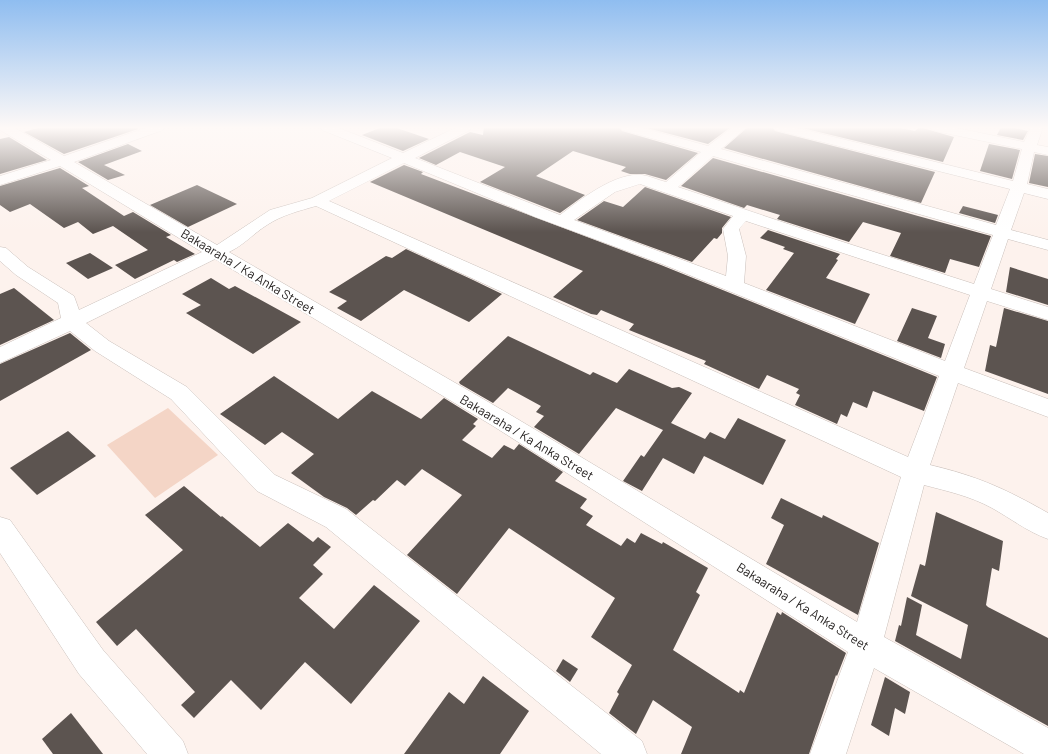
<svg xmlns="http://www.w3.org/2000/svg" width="1048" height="754" font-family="Barlow,sans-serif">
<rect width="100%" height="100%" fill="#fdf2ed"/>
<!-- green -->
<polygon fill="#f4d5c6" points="168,408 218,455 155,498 107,445"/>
<!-- building -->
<g fill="#5c5450">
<polygon points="41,127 137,127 138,129 64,154 24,132"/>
<polygon points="382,127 394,127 429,139 403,151 362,135"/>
<polygon points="484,127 619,127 622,131 698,153 666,180 645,174 630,174 621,171 626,167 573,151 536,176 585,195 560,213 480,182 505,167 460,152 436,165 419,158 470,132 483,135"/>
<polygon points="643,127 731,127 708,144"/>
<polygon points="748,127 772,127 775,131 935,172 921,203 724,148"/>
<polygon points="798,127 896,127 915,131 919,127 954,137 943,162"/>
<polygon points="1001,127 1010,127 1028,131 1023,140 997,135"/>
<polygon points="9,137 47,160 0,174 0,139"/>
<polygon points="128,144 142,151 104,165 125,175 108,180 78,162"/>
<polygon points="989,144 1020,150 1012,179 980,171"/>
<polygon points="1035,154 1048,156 1048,187 1029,183"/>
<polygon points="713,158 918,216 991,236 979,267 950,259 945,273 890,256 901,233 863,222 849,242 777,219 780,215 747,205 744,208 681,186"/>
<polygon points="404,165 423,172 421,174 661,265 937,377 924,411 873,391 867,408 853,402 847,417 841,414 837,424 795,405 800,395 796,393 799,389 767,375 759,389 704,364 706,361 629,330 634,324 601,310 597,315 591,314 553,297 583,271 370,182"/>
<polygon points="60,168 89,186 82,188 124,216 133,212 171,235 166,237 195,254 177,262 174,260 135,279 115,265 148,250 113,226 93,234 78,222 64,228 30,204 10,212 0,205 0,186"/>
<polygon points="197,185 237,204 188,227 150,205"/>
<polygon points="645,187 731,217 722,228 722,233 717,239 714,238 692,262 577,220 604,201 623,207"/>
<polygon points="963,206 998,215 995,223 959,213"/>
<polygon points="768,230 840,254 836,259 838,260 826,278 870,294 855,324 766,290 794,253 783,249 785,247 760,238"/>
<polygon points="406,249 471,279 502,294 469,322 404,290 361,321 337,308 347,301 329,292 386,256 392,258"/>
<polygon points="90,253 113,268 88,279 66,263"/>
<polygon points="1010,267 1048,279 1048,305 1006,292"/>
<polygon points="211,278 229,289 235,286 301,322 253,354 186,313 201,305 182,294"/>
<polygon points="14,288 54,320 0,345 0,294"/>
<polygon points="912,308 937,316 928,338 945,344 941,358 897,341"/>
<polygon points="1004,308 1048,321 1048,394 985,371 990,345 996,347"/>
<polygon points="70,333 91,350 0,401 0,364"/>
<polygon points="508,336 590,375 593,372 617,383 629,369 672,388 679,387 692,393 671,423 705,439 710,432 725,439 738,418 786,440 763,485 704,456 694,474 663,458 642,491 623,481 641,455 644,457 663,430 616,408 579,454 534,427 544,416 536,412 541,406 508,388 493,403 460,384 459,382"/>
<polygon points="274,376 338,419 372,391 421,419 444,398 478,419 473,424 476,426 462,440 492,458 504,445 514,450 519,444 563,472 555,481 587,499 580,508 593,516 586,525 621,546 627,538 635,543 641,533 662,544 663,542 708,568 696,592 700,595 673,650 739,693 740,690 744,693 777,612 781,615 782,612 846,653 837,676 836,675 809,754 681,754 692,727 653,700 636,734 609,713 619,694 617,692 632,665 591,637 615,598 509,528 457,594 407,555 462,495 422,469 405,486 397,480 375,501 373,500 356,515 347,508 324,497 291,473 314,454 282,432 265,445 220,414"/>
<polygon points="68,431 96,456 37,495 10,468"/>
<polygon points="184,486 221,517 222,516 260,547 288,523 313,542 318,537 331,547 313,565 323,574 299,598 334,629 374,585 420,621 351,704 305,662 261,710 231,680 194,718 181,705 195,692 136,629 117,646 96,622 183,550 145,515"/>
<polygon points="781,498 822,518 823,515 879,543 858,615 766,564 784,525 771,518"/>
<polygon points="936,512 1003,541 999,571 992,568 986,605 988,607 1048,638 1048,726 895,641 899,625 901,626 907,597 922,605 916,635 961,659 968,625 911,596 920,564 925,566"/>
<polygon points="563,659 578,669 570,682 556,671"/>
<polygon points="483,676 529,711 500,754 404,754 449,692 464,704"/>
<polygon points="885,677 910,692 905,714 895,708 889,736 871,725"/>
<polygon points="71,713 103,754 53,754 42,739"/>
</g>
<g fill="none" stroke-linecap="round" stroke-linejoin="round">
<defs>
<g id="minor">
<path d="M0 127H13L64 156 148 127H165L163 130 74 162 217 245 270 210 312 198 392 158 322 130 320 127H336L403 153 457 127H472L470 130 415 158 560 215C580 200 615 172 642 175 650 176 658 180 666 182L701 152 622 130 620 127H639L708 146 733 127H747L721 149 996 225 1010 189 775 130 773 127H793L1013 181 1022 149 935 131 929 127H952L1024 142 1031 127H1043L1037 145 1048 147V155L1034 152 1027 184 1048 189V199L1024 193 1011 230 1048 240V250L1008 239 991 289 1048 307V320L987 301 964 368 1048 399V417L958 383 930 465C977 476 1006 489 1048 513V539C1028 532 1010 518 992 508 970 496 947 491 924 485L884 637 1048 728V754H1024L874 668 846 754H810L848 652 493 426 215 259 86 323 109 341 187 387 275 475 346 509 642 741 647 754H601L326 527 257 491 171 399 95 351 70 331 0 363V347L61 318 58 303 16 275 0 261V247L6 248 28 267 74 296 79 310 202 252 60 166 0 185V176L51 160 0 130ZM713 156 993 235 974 284 818 234 678 187ZM404 163 535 217 662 264 939 376 908 457 329 201ZM640 184 733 216 723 229 728 256 726 276 574 220 615 192ZM316 206 901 477 857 622 509 414 229 252C244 245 254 233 267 225 282 215 299 211 316 206ZM746 221 970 295 945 361 744 283 746 256 739 229Z"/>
<polygon points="0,517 10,520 103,650 183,741 188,754 147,754 79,674 0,553"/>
</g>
</defs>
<!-- minor casing -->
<use href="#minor" stroke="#cac0bb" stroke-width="1"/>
<!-- minor -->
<use href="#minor" fill="#fff" fill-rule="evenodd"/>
</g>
<!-- sky -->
<linearGradient id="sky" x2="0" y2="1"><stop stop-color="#8fbdf0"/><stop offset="0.55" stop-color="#fef9f7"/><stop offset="1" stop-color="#fef9f7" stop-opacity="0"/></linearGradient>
<rect width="1048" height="232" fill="url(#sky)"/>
<g text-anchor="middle" stroke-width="4" stroke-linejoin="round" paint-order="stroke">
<!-- street labels -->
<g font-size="13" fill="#221e1d" stroke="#fff">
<text transform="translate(248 271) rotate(31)" y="5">Bakaaraha / Ka Anka Street</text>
<text transform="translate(527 437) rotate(31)" y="5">Bakaaraha / Ka Anka Street</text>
<text transform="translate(803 606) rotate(32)" y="5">Bakaaraha / Ka Anka Street</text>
</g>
</g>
</svg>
